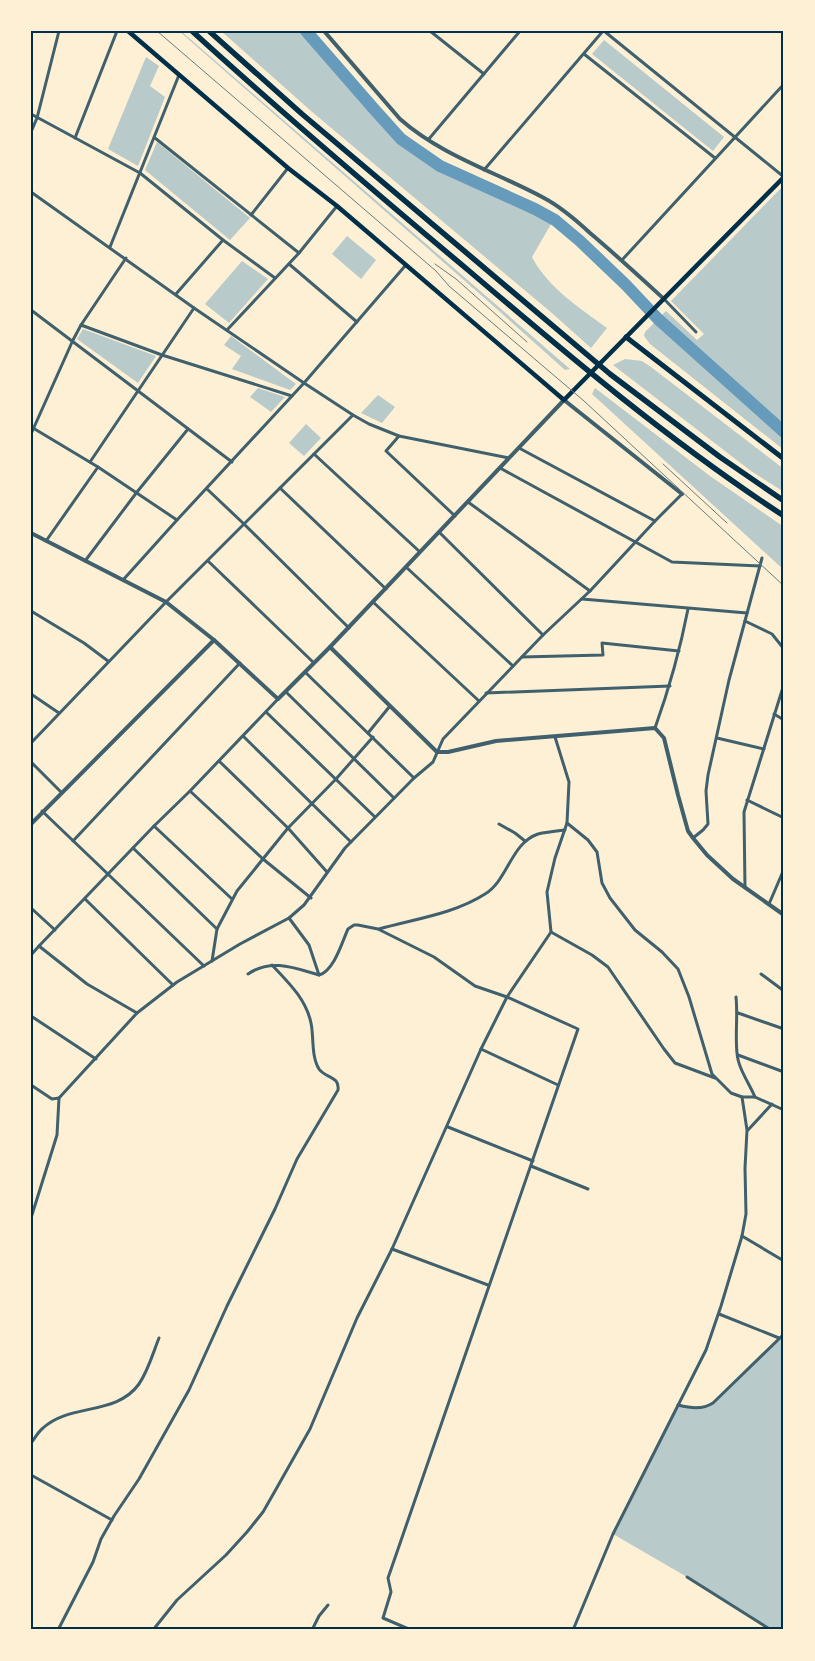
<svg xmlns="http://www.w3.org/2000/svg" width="815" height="1661" font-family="Signika,sans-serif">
<rect width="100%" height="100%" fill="#fdf0d5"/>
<!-- green -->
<g fill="#b9caca">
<polygon points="179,31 181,31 570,369 565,370 489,302"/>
<path d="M221 31H300L395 138C411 152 429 166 449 176 483 191 520 203 551 224L532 257C548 288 580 308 607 328L591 348 553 314 311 111Z"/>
<polygon points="604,40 724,137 713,151 592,54"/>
<polygon points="146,57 159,66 150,86 165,97 138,166 108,149"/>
<polygon points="157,142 250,218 230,240 145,170"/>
<polygon points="784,185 784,450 650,344 644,336 645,332 666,311 697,340 704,334 671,301"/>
<polygon points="347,236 376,260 361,279 332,254"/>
<polygon points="242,261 268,279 229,323 205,304"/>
<polygon points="83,329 156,356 138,383 77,339"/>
<polygon points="231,336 296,384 290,390 232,369 241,356 224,345"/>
<polygon points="625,359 642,361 651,367 784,469 784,492 751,471 613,365"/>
<polygon points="258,388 285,397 271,412 250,397"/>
<polygon points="595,388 710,476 784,527 784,570 592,394"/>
<polygon points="378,395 395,407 382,423 361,413"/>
<polygon points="306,424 321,438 304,456 289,443"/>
<polygon points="784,1334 784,1630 771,1630 687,1577 613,1534 678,1405 686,1407 708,1406"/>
</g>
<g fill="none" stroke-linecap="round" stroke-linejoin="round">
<!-- river -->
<polyline stroke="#669bbc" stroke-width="12" points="306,31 374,109 401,139 440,166 535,209 555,220 580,241 626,285 658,319 784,432"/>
<!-- minor -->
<g stroke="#3f606c" stroke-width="3">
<polyline points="430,31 484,74"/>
<polyline points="604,31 784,177"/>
<polyline points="584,54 715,158"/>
<polyline points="31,114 140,173 223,240 275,278"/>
<polyline points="31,132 37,118 59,31"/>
<polyline points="75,138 117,31"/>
<polyline points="155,138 299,253"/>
<polyline points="428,140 520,31"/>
<polyline points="484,170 603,31"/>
<polyline points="31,192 194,308 304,383 353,415 369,424 399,436 509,458"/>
<polyline points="251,215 288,168"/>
<polyline points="110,247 179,75"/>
<polyline points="622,260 784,84"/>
<polyline points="289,264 357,322"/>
<polyline points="176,294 223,240"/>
<polyline points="664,299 696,332"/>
<polyline points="31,310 232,462"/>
<polyline points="81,325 162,355 292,396"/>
<polyline points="227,330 299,253 337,206"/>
<polyline points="33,428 98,467 177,520"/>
<polyline points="31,434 73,340 81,325 126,258"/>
<polyline points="399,436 386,451 455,516"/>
<polyline points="519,448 655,521"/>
<polyline points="314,454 420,552"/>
<polyline points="90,462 194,308"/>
<polyline points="500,468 672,562 760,566"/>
<polyline points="280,488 386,589"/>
<polyline points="207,489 244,524 349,628"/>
<polyline points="468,502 590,591"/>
<polyline points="439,532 543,635"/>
<polyline points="46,541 98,467"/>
<polyline points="85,561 137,492 188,429"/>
<polyline points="208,561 314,663"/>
<polyline points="406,567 513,666"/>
<polyline points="123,580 177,520 304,383 405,266"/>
<polyline points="582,599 747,613"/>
<polyline points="373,602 479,701"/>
<polyline points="31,611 84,643 108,661"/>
<polyline points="745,621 772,634 784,649"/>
<polyline points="522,657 603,655 602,643 679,651"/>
<polyline points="305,672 414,778"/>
<polyline points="286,692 394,798"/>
<polyline points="486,693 670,686"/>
<polyline points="31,694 59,713"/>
<polyline points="266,712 375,817"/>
<polyline points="774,714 784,720"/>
<path d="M655 728C669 689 680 650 688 609"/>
<polyline points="368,733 390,706"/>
<polyline points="243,736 351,842"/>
<polyline points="717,738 764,749"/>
<polyline points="31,743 166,602 353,415"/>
<polyline points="219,761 288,828 327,872"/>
<polyline points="31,762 61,792"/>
<polyline points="190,791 263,859 311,898"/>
<polyline points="747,800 784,818"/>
<polyline points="42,811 204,966"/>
<polyline points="567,823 588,840 597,852 602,883 610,898 635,930 662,952 678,969 689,997 712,1074 731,1093 742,1097 755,1097 784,1110"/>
<polyline points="499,824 515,833 525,841"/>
<polyline points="154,826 232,899"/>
<polyline points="693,838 703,830 708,824 706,791 708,775 729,680 762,558"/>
<polyline points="73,841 240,663"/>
<polyline points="133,848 217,929"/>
<polyline points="745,888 744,812 784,684"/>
<polyline points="85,899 173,985"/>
<polyline points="769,904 784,869"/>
<polyline points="31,908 55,930"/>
<polyline points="289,918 309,945 319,975"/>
<path d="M379 929C414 919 454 914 485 894 508 880 511 843 538 834 546 832 556 831 565 830"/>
<polyline points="551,932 592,955 608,967 664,1049 675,1063 715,1078"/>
<polyline points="39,946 154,826 190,791 278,699"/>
<polyline points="31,955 39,946 87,984 137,1013"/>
<polyline points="212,961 217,929 237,891 288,828 336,779 373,737"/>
<path d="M248 974C271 958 295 968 319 975 334 971 342 942 348 929L354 925H358L378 929 434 957 475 986 507 997 578 1029 388 1578 391 1592 383 1618 411 1630"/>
<polyline points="761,974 784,991"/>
<path d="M736 997C738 1016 735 1034 737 1053 738 1068 749 1083 755 1097"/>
<polyline points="738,1013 784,1029"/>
<polyline points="31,1016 96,1059"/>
<polyline points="481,1049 558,1085"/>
<polyline points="738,1055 784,1072"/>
<polyline points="31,1085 52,1099 59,1098 137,1013 177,982 240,944 289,918 304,905 345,848 414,778 433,762 443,739 543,635 590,591 655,521 682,494"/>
<polyline points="448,1127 533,1161"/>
<polyline points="748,1130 772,1104"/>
<polyline points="531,1166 588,1189"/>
<polyline points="31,1218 57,1135 59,1098"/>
<polyline points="742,1236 784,1261"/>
<polyline points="392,1249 488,1285"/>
<polyline points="719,1314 779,1338"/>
<path d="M678 1405C690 1408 702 1410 713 1403L784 1334"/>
<path d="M31 1443C35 1438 38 1432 43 1428 70 1403 116 1416 139 1384 148 1371 153 1353 159 1338"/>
<polyline points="31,1475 112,1520"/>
<polyline points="687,1577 771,1630"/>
<path d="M58 1630 93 1562 101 1539 114 1516 139 1479 189 1390 227 1306 275 1209 297 1159 338 1090C340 1076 325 1078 319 1069 311 1056 314 1037 311 1023 306 999 288 982 272 965"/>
<polyline points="153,1630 177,1600 226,1555 247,1532 263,1512 275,1491 310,1429 357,1318 392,1249 481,1049 507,997 551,932 547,892 555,858 567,823 569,782 555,737"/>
<polyline points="312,1630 319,1616 328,1605"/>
<polyline points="573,1630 613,1534 706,1350 721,1306 742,1236 746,1214 745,1168 747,1130 742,1097"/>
</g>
<!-- tertiary -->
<g stroke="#3f606c" stroke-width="4">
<path d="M324 31 400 119C442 156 496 172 544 198 561 207 576 220 590 233 615 254 640 277 664 299"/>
<polyline points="31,533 166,602 214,640 278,699 330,647 564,400 682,494"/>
<polyline points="330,647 437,752 448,752 496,741 655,728 664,738 678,795 688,831 693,838 707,855 733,879 784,915"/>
<polyline points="31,824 214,640"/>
</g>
<!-- secondary -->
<polyline stroke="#003049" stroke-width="4.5" points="128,31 288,168 337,206 564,400 784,177"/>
<!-- primary -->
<polyline stroke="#003049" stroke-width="5" points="626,337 784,459"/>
<!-- motorway -->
<g stroke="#003049" stroke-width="5.5">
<path d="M192 31C282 113 375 192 468 270 570 357 672 443 784 516"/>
<polyline points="209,31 302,114 610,374 720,457 784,501"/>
</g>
<!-- tram -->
<g stroke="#657d81" stroke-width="1">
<polyline points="157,31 436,271 449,286 584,401 784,586"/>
<polyline points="435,264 456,279 527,342"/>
<polyline points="663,464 727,523"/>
</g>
</g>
<!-- border -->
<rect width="815" height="1661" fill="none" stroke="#fdf0d5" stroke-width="65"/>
<rect x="32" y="32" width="750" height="1596" fill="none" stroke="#003049" stroke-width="2"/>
</svg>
